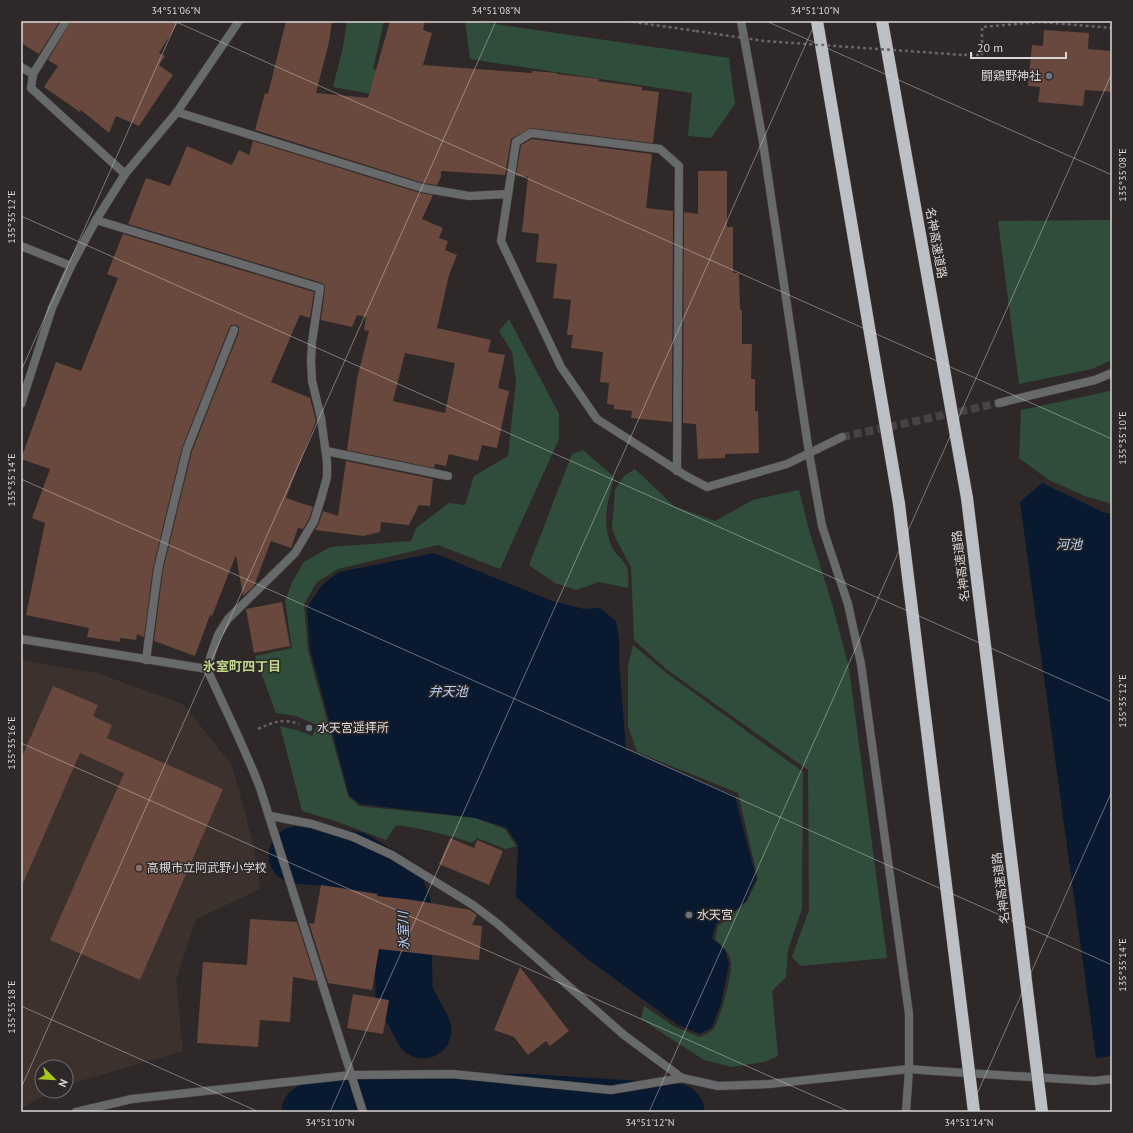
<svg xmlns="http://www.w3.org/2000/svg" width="1133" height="1133" font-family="'PT Sans','Noto Sans JP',sans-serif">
<rect width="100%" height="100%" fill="#2e2928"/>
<!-- built -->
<polygon fill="#3c312d" points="21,660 97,673 183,704 232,765 254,847 260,889 196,919 176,980 183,1051 66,1085 66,1067 42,1067 42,1091 53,1091 21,1108"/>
<!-- green -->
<g fill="#304d3b">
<polygon points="347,21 384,21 373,69 392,75 388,97 333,87 343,47"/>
<polygon points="465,21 474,21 729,58 735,104 711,138 688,136 692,93 470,59"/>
<polygon points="1112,220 1112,360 1092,369 1019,384 998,221"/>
<path d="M509 319 559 414V439L500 569 438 545 338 569 317 582 304 604 308 651 348 796 359 806 475 818 505 829 516 846 505 849 477 838 472 843C447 834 423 829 396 825L386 840 335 821 302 811 280 726 300 731 312 736 317 725 296 716 276 713 255 656 292 648 285 601 292 582 304 562 330 547 411 541 416 528 449 503 465 505 474 476 508 456 516 381 512 352 499 331Z"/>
<polygon points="1112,390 1112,504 1085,496 1049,480 1019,458 1021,410 1101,393"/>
<path d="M583 450 614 477C608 500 601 524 612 547 615 554 623 559 627 567 629 572 628 582 628 588L599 582 576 590 555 583 529 565 572 454Z"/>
<polygon points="635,469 674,506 715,521 753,500 799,490 809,530 833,607 849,668 887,958 801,966 792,957 809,910 808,770 666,669 634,640 631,567 616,539 612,528 615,490 624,476"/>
<path d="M633 645 664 671 803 772 802 909 788 950 786 977 772 991 778 1056 764 1062 732 1067 704 1060 641 1019 644 1006 675 1027 700 1037C704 1035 711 1032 713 1029 720 1021 732 975 731 964 731 953 722 946 715 939L718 926 739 909 747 901 758 879 738 793 637 752 628 726V666Z"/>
</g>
<!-- water -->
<g fill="#09192f">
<polygon points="1042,483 1105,513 1112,514 1112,1056 1096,1058 1020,502"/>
<polygon points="434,553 552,601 584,609 600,608 616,621 619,638 619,660 626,749 735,796 756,878 746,901 738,908 716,924 712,938 725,950 729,964 721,1003 712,1027 700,1034 678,1025 586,958 516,897 518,845 507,828 476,818 360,804 349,795 310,649 307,607 323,584 339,572"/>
</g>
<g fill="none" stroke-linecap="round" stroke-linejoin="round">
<!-- river -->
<g stroke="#09192f" stroke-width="57">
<polyline points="297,855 354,860 394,884 403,907 404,994 423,1030"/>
<polyline points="310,1112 387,1104 521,1102 676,1112"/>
</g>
</g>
<!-- building -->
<g fill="#69483d" fill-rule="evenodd">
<polygon points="21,21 60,21 39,54 21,43"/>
<polygon points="71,21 179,21 159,53 165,56 159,65 173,75 139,126 116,116 109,133 81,110 80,112 44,87 58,66 48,60"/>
<polygon points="286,21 332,21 329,42 316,93 368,98 390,21 425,21 423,30 432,33 423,65 532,73 532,71 557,73 557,74 599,79 598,81 642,87 642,90 659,92 653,143 531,128 511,139 505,175 441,171 441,177 437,185 423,183 255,130 265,93 268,94"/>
<polygon points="1044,30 1089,33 1088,49 1112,51 1112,92 1085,90 1083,106 1038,102 1040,87 1028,86 1032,45 1043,46"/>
<polygon points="532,139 652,154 646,208 673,211 672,422 631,418 632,411 614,409 614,405 607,404 609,383 600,382 603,352 571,348 573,335 567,335 571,300 553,298 557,264 536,262 539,234 522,232 528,177 516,176 521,145"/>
<path d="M253 141 420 193 433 195 422 219 443 228 439 238 448 241 445 250 457 255 449 275 437 328 491 340 488 352 505 355 498 388 509 391 497 448 482 445 478 461 449 454 446 466 435 464 434 468 347 450 357 379 369 331 364 330 366 317 357 315 352 327 321 320 325 289V286L322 283 128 224 146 178 170 186 187 146 232 165 239 150 249 155ZM405 353 455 363 445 413 393 401Z"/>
<polygon points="698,171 727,171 727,227 733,227 733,273 739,273 740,310 742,310 742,344 752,344 751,379 755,379 755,411 758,411 759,453 725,454 725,458 698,459 696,424 683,423 684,212 698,214"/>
<polygon points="123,234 314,292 310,318 300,315 271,382 310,398 316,421 286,498 313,507 309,519 303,529 298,528 291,548 271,541 254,586 243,596 236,555 212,616 210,615 195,656 154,641 163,570 192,451 239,332 239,327 236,325 231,325 229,328 182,448 153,568 144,637 137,634 136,640 120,638 120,642 87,637 89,628 26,615 45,523 32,518 50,469 21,459 56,362 81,371 118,278 107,274"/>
<polygon points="346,461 433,479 430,506 419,505 409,525 381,522 380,532 363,536 315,530 319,523 323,511 338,516"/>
<polygon points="282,602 290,646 254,653 246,609"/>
<polygon points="53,686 98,705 93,716 112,725 107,738 223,789 140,980 50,940 124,773 80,753 21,888 21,759"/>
<polygon points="450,838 474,848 477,840 503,851 489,885 439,864"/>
<polygon points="321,885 378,894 377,896 413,900 470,910 477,915 472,925 482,926 479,960 379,949 372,990 328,983 309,923 314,924"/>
<polygon points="250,919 297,922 316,981 293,977 290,1022 260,1020 258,1047 197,1043 203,962 247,965"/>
<polygon points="520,967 569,1031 550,1046 546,1041 528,1055 514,1037 494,1030"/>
<polygon points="353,994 389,1000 383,1034 347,1028"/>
</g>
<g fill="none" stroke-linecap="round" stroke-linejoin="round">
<!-- street-tunnel -->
<polyline stroke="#484342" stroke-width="8" stroke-dasharray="8 4" stroke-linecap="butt" points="842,437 999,403"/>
<defs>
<g id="street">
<polyline points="741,21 762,136 809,453 822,526 848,604 861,664 909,1014 909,1069 906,1112"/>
<polyline points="21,67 33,74 31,88 125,174"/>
<polyline points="33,74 66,21"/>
<polyline points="177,112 422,188 469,196 508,194"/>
<polyline points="96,220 320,288 312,342 311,361 312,381 321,418 327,462 327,477 321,499 314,521 295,553 228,619 218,635 212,652 207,669"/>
<polyline points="21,246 71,266"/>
<polyline points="999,403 1095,380 1112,373"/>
<polyline points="21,404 52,308 71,266 96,220 125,174 177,112 239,21"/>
<polyline points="326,451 448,476"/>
<polyline points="677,471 679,166 660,149 531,133 516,142 501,241 561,367 597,419 686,476 707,487 787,464 842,437"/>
<path d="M21 639 207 669C225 709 245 748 260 788L363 1112"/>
<polyline points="146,660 158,569 187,449 234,330"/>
<polyline points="270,816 312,824 353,837 392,855 473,905 498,924 624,1035 682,1078 718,1086 769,1084 909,1069 935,1071 1094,1081 1112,1079"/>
<polyline points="76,1112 132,1099 351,1075 452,1074 611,1090 682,1078"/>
</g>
<g id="highway">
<polyline points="817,21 899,504"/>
<polyline points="882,21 967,498"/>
</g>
</defs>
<!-- street casing -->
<use href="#street" stroke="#4a4544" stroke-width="9"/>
<!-- highway casing -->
<use href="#highway" stroke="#4a4544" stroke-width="13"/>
<!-- path -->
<g stroke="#6a6564" stroke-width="2.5" stroke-dasharray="3 3" stroke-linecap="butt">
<polyline points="627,21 696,31"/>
<polyline points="964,55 982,55 982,27 1041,22 1112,28"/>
<path d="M258 729C274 722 282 718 299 724"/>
</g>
<!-- street -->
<use href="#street" stroke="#68696b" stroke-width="8"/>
<!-- highway -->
<use href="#highway" stroke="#bcc0c4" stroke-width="12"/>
<defs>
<g id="highway-bridge">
<polyline points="967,498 1042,1112"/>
<polyline points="899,504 974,1112"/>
</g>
</defs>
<!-- highway-bridge casing -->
<use href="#highway-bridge" stroke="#4a4544" stroke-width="13" stroke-linecap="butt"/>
<!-- path-bridge -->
<polyline stroke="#6a6564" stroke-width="2.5" stroke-dasharray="3 3" stroke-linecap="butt" points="696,31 764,41 964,55"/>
<!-- highway-bridge -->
<use href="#highway-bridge" stroke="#bcc0c4" stroke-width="12"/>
</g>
<!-- ticks -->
<path fill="none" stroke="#dad7d6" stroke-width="1" stroke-opacity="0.45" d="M174 21 1112 439M766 21 1112 175M21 216 1112 702M21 371 177 21M21 479 1112 965M21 743 850 1112M21 1006 259 1112M21 1088 496 21M330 1112 816 21M649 1112 1112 73M969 1112 1112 791"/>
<!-- markers -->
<g fill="#6b7280" stroke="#2e2928" stroke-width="1.5">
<circle cx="1049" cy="76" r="4"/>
<circle cx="309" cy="728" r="4"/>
<circle cx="689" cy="915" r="4"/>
</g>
<circle fill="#8d6e63" stroke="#2e2928" stroke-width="1.5" cx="139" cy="868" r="4"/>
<g text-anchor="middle" stroke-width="3" stroke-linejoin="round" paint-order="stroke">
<!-- poi labels -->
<g font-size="12" fill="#dad7d6" stroke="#2e2928" text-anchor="start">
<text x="1041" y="80" text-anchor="end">闘鶏野神社</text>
<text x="317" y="732">水天宮遥拝所</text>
<text x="147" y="872">高槻市立阿武野小学校</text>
<text x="697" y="919">水天宮</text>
</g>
<!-- street labels -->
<g font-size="12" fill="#dad7d6" stroke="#2e2928">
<text transform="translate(936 243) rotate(80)" y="4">名神高速道路</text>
<text transform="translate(961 566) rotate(-97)" y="4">名神高速道路</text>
<text transform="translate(1001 888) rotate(-97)" y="4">名神高速道路</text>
</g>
<!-- water labels -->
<g font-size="13" font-style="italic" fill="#b5d1f9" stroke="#2e2928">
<text x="1069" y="549">河池</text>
<text x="448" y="696">弁天池</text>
<text transform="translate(403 931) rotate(-92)" y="5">氷室川</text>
</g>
<!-- neighbourhood labels -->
<g font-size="13" font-weight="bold" fill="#c1d58a" stroke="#2e2928">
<text x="242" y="671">氷室町四丁目</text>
</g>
</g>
<!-- border -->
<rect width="1133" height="1133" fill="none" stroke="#2e2928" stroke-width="44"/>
<!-- north arrow -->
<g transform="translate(54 1079) rotate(114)"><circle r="19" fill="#2e2928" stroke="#736f6e"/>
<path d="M0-3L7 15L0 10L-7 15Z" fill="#a8c71d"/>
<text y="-6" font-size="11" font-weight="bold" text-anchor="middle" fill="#dad7d6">N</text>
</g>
<!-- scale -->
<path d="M971 52v6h95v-6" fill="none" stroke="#dad7d6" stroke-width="2"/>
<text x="977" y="52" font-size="12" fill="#dad7d6" stroke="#2e2928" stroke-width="3" paint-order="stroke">20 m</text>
<rect x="22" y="22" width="1089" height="1089" fill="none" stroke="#dad7d6" stroke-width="1.5"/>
<g font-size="10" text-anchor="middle" fill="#dad7d6">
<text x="176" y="14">34°51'06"N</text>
<text x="496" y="14">34°51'08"N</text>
<text x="815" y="14">34°51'10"N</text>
<text transform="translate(1122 175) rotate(-90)" y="4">135°35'08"E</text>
<text transform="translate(11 217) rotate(-90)" y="4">135°35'12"E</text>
<text transform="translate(1122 438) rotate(-90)" y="4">135°35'10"E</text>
<text transform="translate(11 480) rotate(-90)" y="4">135°35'14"E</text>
<text transform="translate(1122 701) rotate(-90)" y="4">135°35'12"E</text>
<text transform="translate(11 743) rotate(-90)" y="4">135°35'16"E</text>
<text transform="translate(1122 965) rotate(-90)" y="4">135°35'14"E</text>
<text transform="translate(11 1007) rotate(-90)" y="4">135°35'18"E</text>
<text x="330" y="1126">34°51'10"N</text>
<text x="650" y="1126">34°51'12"N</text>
<text x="969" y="1126">34°51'14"N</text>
</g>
</svg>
